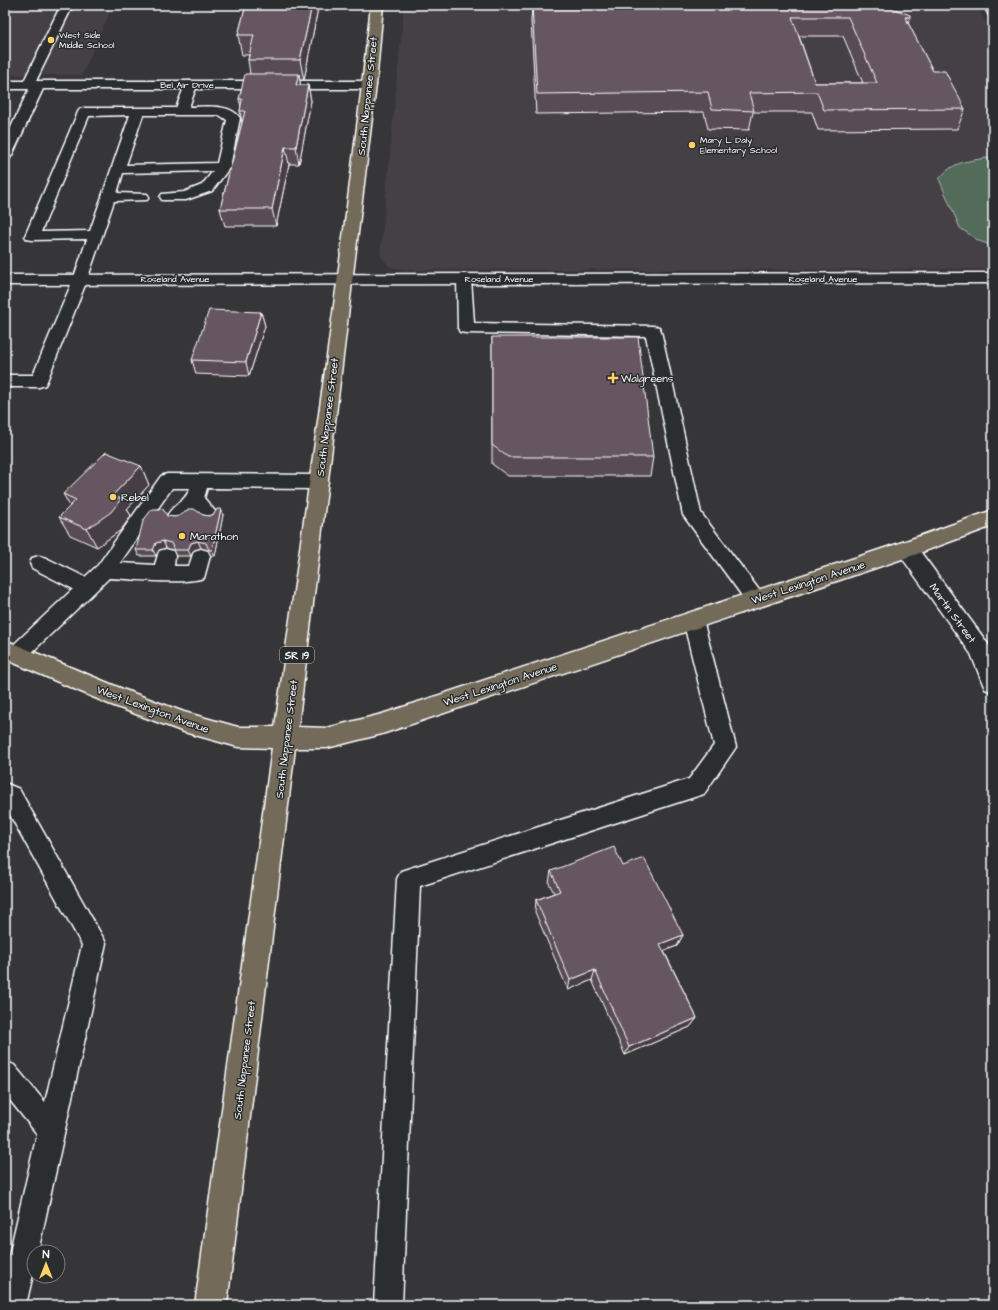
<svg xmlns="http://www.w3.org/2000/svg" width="998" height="1310" font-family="'Architects Daughter',sans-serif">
<rect width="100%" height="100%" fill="#363538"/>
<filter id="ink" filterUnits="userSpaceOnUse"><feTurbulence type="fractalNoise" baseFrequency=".025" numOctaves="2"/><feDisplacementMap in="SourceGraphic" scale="8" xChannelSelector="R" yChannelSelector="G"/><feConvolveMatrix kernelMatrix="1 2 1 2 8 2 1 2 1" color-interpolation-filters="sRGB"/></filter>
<g filter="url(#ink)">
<!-- built -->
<g fill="#443f45">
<polygon points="5,5 113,5 82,75 5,75"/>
<polygon points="404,5 976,5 993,34 993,269 407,270 390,267 380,256"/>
</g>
<!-- green -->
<path fill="#526c5a" stroke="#a8b6ac" d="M986 158 993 159V246L979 241 960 228 939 179C954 161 964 162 986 158Z"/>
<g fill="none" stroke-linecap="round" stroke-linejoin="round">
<defs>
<g id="lane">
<polygon points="61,5 73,5 34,85 32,88 24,88 22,85"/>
<path d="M191 81 195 82 197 85 189 107C204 107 230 103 240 118L230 167 212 191 186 200H162L160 197 162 194 184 192 202 185 213 171 123 173 117 193 147 194 149 197 147 200 114 201 87 280 47 381 45 385 39 387H5V375H33L73 280 87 239 32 240 27 239 25 236 78 112 80 109 84 108H176L185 85 187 82ZM130 115 90 231 41 232 89 116ZM143 115H219L227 120 217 163 126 165Z"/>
<polygon points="464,274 469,276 471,279 474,323 653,326 659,327 661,331 701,513 762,594 765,599 762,604 755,607 748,604 683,515 646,336 466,333 460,332 458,328 457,279 459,276"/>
<path d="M167 474 319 475 325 477 328 482 325 487 319 489 207 488 204 498 218 515 215 520C205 523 201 518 194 511 186 518 181 524 170 521L167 516C174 503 185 503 190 488H172L120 563 155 565 159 551 166 549 173 551 175 556 174 566H189L194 551 201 549 208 551 210 556 204 578C182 585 133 579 109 578L24 660 17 662 10 660 7 654 10 648 73 589 32 568 30 563 32 558 39 556 46 558 85 577 98 565 161 476Z"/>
<polygon points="693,612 700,614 703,620 736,747 704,794 420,886 402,1305 374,1305 397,879 401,871 689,779 714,745 683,620 686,614"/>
<polygon points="5,783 19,789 106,943 38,1252 34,1252 34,1270 26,1305 5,1305 5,1273 37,1134 5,1094 5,1061 14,1065 45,1102 82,945 5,806"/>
</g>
<g id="street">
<polygon points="983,5 993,5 993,16 989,15"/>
<polygon points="5,81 369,81 374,82 376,85 374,88 369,89 43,89 12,155 10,158 5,159 5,140 29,89 5,89"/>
<polygon points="993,273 993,283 5,285 5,275"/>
<polygon points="907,541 914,543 988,644 993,655 993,692 985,689 971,654 900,555 897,549 900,543"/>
</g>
<path id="primary" d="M371 5H383L376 85 298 727 327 728 382 714 900 543 993 510V526L914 555 382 734 327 748H295L227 1305H195L272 748 238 747 184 732 109 704 5 659V640L125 690 184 712 238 727H275C308 487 345 246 371 5Z"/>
</defs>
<!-- lane casing -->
<use href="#lane" stroke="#fff" stroke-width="3"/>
<!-- street casing -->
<use href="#street" stroke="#fff" stroke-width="3"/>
<!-- primary casing -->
<use href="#primary" stroke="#fff" stroke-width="3"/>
<!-- lane -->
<use href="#lane" fill="#2a2d2e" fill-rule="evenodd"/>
<!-- street -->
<use href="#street" fill="#2a2d2e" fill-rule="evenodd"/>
<!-- primary -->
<use href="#primary" fill="#736b5a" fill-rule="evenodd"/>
</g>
<!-- wall -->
<g fill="#584b54" stroke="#fff" fill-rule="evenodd">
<polygon points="246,5 318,5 318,8 304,80 300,80 300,85 308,85 311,101 299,164 289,164 276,226 225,226 220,209 242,123 240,111 241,107 239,99 250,74 248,60 249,55 242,55 238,35"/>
<path d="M532 5 910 17 908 23 933 71 965 109 957 129 818 130 812 112H753L749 130 708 129 704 112 536 114 531 21ZM799 36H843L863 83H815Z"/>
<polygon points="261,312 265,326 249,376 196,374 192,360"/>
<polygon points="492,337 653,457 650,476 508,476 492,464"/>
<polygon points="141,466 149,485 127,509 131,516 121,530 97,547 70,535 59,517 70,506 63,494"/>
<polygon points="221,509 223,515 215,556 211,556 208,550 201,548 194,550 191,556 176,556 173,550 166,548 159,550 156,556 139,556 136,550 167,516 175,517 203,515 209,516 214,514"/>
<polygon points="623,866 683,935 677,946 664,951 697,1018 690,1027 625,1055 592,980 568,990 535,912 536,900 554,893 549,883 551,871"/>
</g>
<!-- shaded-wall -->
<g fill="#473d45" stroke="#fff">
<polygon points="312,5 318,5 318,8 304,80 300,60"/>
<polygon points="299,74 301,90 296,85"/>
<polygon points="308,85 311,101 299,164 296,147"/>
<polygon points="285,147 289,164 276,226 272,209"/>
<polygon points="261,312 265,326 249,376 246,362"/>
<polygon points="141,466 149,485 127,509 131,516 121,530 97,547 87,529 110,498"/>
<polygon points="221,509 223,515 215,556 212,550"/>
<polygon points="163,541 166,548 159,550 156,556 153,550 156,543"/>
<polygon points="198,541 201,548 194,550 191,556 188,550 191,543"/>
<polygon points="683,935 677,946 655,954 660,944"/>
<polygon points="595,970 592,980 568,990 570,980"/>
<polygon points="697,1018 690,1027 625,1055 629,1047"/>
</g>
<!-- building -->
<g fill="#665762" stroke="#fff" fill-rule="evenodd">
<polygon points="246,5 312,5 300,60 248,60 254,35 238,35"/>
<path d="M532 5H884L910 15V17H905L933 71H945L965 109 824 110 817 92 749 93 754 111 712 109 708 92 537 94ZM792 17H848L877 83H815Z"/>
<polygon points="245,74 299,74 296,85 308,85 296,147 285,147 272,209 220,209 245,111 240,111 242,99 239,99"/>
<polygon points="209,310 261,312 246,362 192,360"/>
<polygon points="492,337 638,337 653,457 508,457 492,445"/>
<polygon points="106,452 141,466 110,498 122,498 111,512 87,529 59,517 76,500 63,494"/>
<polygon points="152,509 163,509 167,516 175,517 181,515 189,509 194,509 203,515 209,516 214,514 217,509 221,509 212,550 209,550 206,543 198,541 191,543 188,550 174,550 171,543 163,541 156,543 153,550 136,550 143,521"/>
<polygon points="614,847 623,866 644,858 683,935 660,944 697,1018 629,1047 595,970 570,980 536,900 560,891 551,871"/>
</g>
</g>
<!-- markers -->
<g fill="#ffd166" stroke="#2a2d2e" stroke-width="1.5">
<circle cx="51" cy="40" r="4"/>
<circle cx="692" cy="145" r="4"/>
<path d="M611 372h4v4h4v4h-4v4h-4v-4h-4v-4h4z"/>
<circle cx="113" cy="497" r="4"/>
<circle cx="182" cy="536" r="4"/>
</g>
<g text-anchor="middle" stroke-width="3" stroke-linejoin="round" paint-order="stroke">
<!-- far-poi labels -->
<g font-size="9" fill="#fff" stroke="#2a2d2e" text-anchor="start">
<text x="59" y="38">West Side<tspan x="59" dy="10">Middle School</tspan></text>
<text x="700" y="143">Mary L Daly<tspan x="700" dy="10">Elementary School</tspan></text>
</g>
<!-- far-street labels -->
<g font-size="9" fill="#fff" stroke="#2a2d2e">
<text x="187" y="88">Bel Air Drive</text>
<text x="175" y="282">Roseland Avenue</text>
<text x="499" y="282">Roseland Avenue</text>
<text x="823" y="282">Roseland Avenue</text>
</g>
<!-- shield labels -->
<rect fill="#2a2d2e" stroke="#bfc0c0" stroke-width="1" x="280" y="647" width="34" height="16" rx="3"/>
<g font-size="10" font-weight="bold" fill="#fff">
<text x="297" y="659">SR 19</text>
</g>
<!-- street labels -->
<g font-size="11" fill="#fff" stroke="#2a2d2e">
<text transform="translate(367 96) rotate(-84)" y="4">South Nappanee Street</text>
<text transform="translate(327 417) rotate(-83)" y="4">South Nappanee Street</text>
<text transform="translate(808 582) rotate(-18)" y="4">West Lexington Avenue</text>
<text transform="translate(953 613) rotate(54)" y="4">Martin Street</text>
<text transform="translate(500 684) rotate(-18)" y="4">West Lexington Avenue</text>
<text transform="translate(153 709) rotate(20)" y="4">West Lexington Avenue</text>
<text transform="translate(286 739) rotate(-83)" y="4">South Nappanee Street</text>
<text transform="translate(244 1060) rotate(-83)" y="4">South Nappanee Street</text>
</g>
<!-- poi labels -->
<g font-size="11" fill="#fff" stroke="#2a2d2e" text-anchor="start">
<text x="621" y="382">Walgreens</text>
<text x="121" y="501">Rebel</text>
<text x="190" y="540">Marathon</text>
</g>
</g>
<!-- margin -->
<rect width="998" height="1310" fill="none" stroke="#2a2d2e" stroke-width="20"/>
<rect x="10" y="10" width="978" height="1290" fill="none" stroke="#fff" stroke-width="1.5" filter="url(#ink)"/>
<!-- north arrow -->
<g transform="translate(46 1264)"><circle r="19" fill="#2a2d2e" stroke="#7f8182"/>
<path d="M0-3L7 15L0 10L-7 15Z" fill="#ffd166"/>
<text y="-6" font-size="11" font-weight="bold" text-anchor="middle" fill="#ffffff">N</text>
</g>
</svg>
